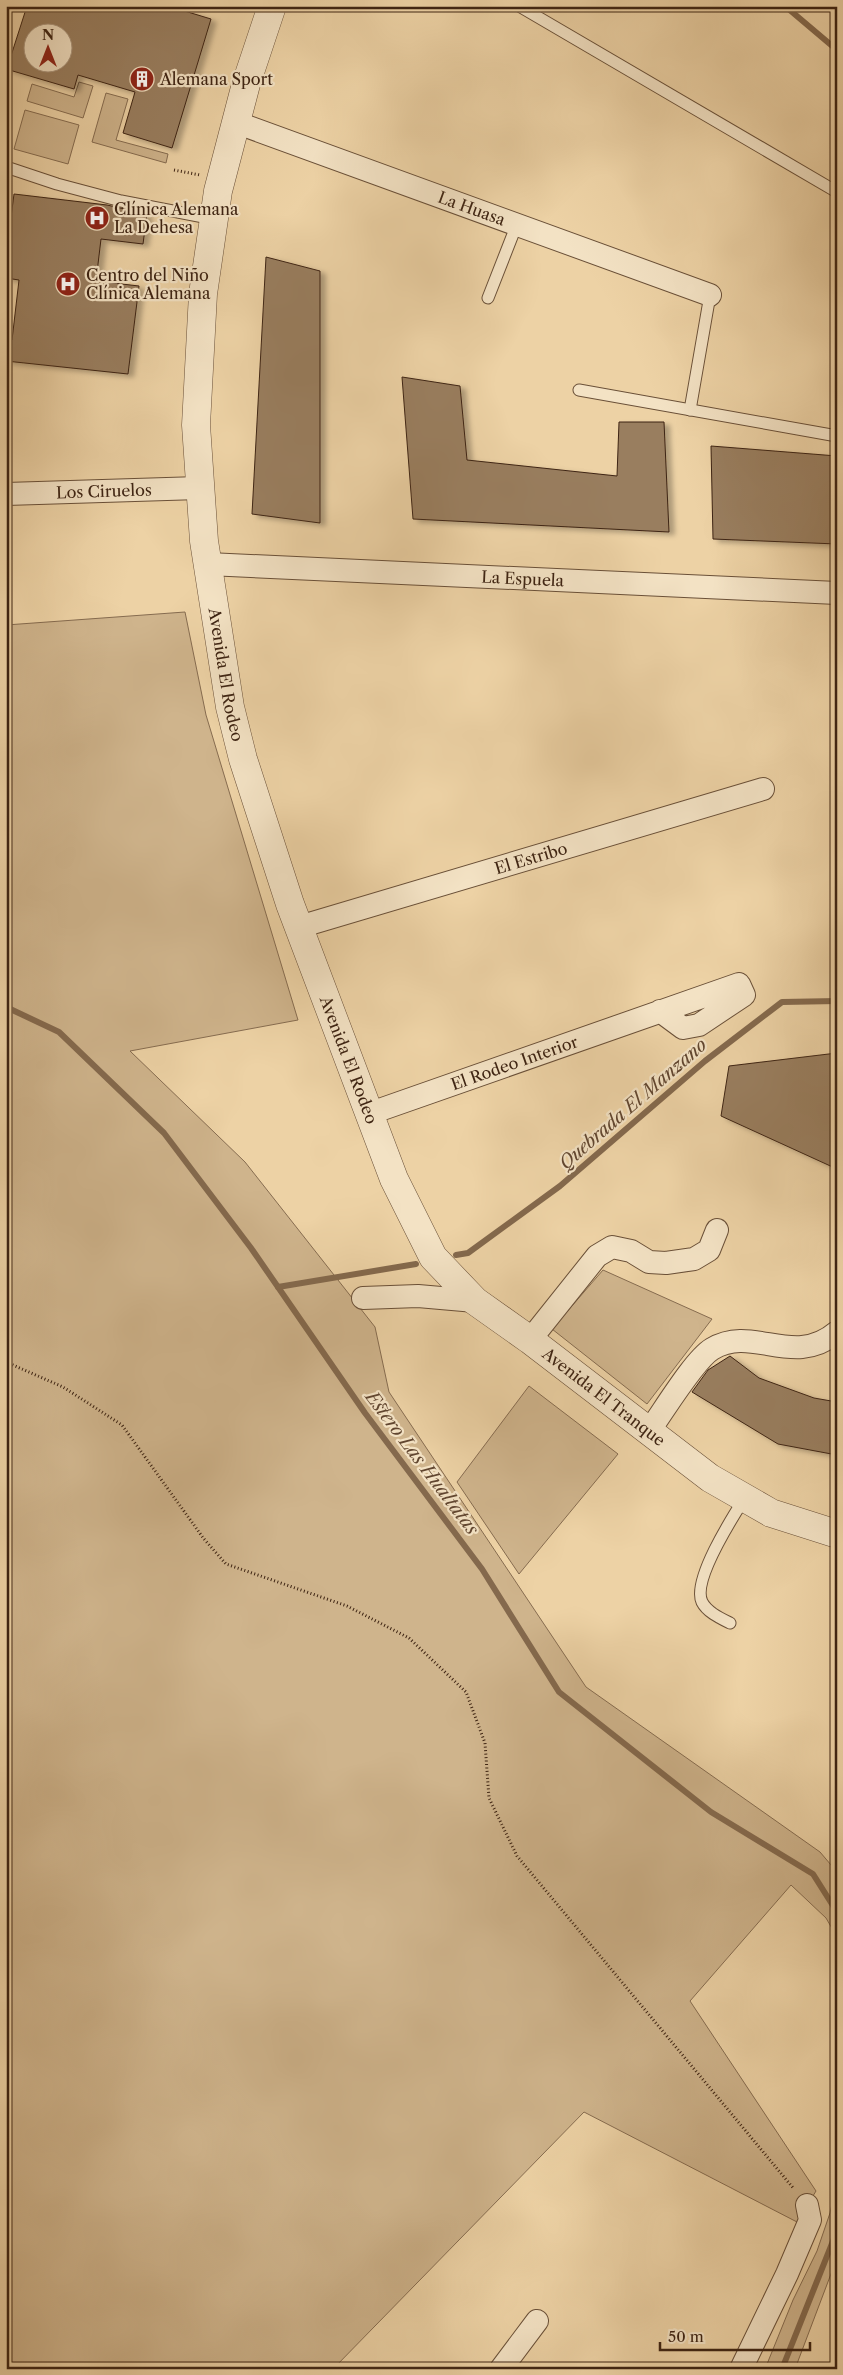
<svg xmlns="http://www.w3.org/2000/svg" width="843" height="2375" font-family="'Libre Caslon Text',serif">
<defs>
<filter id="shadow"><feDropShadow dx="5.5" dy="3" stdDeviation="2.5" flood-color="#0004"/></filter>
</defs>
<rect width="100%" height="100%" fill="#edd2a5"/>
<filter id="stains"><feTurbulence type="fractalNoise" baseFrequency=".004" numOctaves="4"/><feColorMatrix values="0 0 0 0 .2 0 0 0 0 .09 0 0 0 0 .02 0 0 0 .5 -.17"/></filter>
<radialGradient id="worn" r=".72"><stop offset=".6" stop-color="#630" stop-opacity="0"/><stop offset="1" stop-color="#630" stop-opacity=".3"/></radialGradient>
<!-- green -->
<g fill="#cfb48c" stroke="#866c50">
<polygon points="79,82 93,86 83,118 27,101 32,84 74,97"/>
<polygon points="106,93 128,99 116,140 168,154 166,163 92,142"/>
<polygon points="25,110 79,125 68,164 14,149"/>
<polygon points="185,612 206,715 298,1020 130,1051 245,1162 375,1327 389,1392 586,1687 820,1852 837,1872 837,1937 826,1918 791,1885 690,2001 816,2191 797,2222 584,2112 333,2369 6,2369 6,625"/>
<polygon points="603,1270 712,1319 647,1404 552,1329"/>
<polygon points="529,1386 618,1454 519,1574 457,1482"/>
<polygon points="837,2181 837,2258 795,2369 765,2369 793,2300 817,2251 830,2213"/>
</g>
<g fill="none" stroke-linecap="round" stroke-linejoin="round">
<!-- stream -->
<g stroke="#84694d" stroke-width="6">
<polyline points="785,6 837,50"/>
<polyline points="6,1007 59,1032 164,1133 251,1248 365,1413 482,1569 559,1692 711,1812 813,1874 837,1912"/>
<polyline points="456,1255 468,1253 560,1186 705,1061 782,1002 837,1001"/>
<polyline points="278,1287 416,1264"/>
<polyline points="782,2369 837,2231"/>
</g>
</g>
<!-- building -->
<g fill="#997e5f" stroke="#3e2413" fill-rule="evenodd" filter="url(#shadow)">
<path d="M27 6H168L211 19 172 148 123 133 135 92 78 75 74 89 6 69V62H9ZM32 32H62V62H32Z"/>
<polygon points="14,194 107,205 147,214 143,244 101,239 96,281 139,286 128,374 6,361 6,339 12,340 19,280 6,278 6,256"/>
<polygon points="266,257 320,271 320,523 252,514"/>
<polygon points="402,377 460,386 467,460 617,476 619,422 664,422 669,532 413,519"/>
<polygon points="711,446 837,456 837,544 713,539"/>
<polygon points="837,1053 837,1169 721,1116 729,1066"/>
<polygon points="730,1356 759,1378 814,1398 837,1402 837,1455 778,1444 692,1392 708,1370"/>
</g>
<g fill="none" stroke-linecap="round" stroke-linejoin="round">
<defs>
<g id="service">
<polyline points="519,6 837,192"/>
<polyline points="6,167 57,184 121,201 214,219"/>
<polyline points="488,298 517,224"/>
<polyline points="579,390 837,436"/>
<polyline points="690,410 710,295"/>
<path d="M730 1623C720 1618 707 1612 702 1602 692 1581 732 1518 744 1499"/>
</g>
<g id="minor">
<path id="s1" d="M235 122 710 295"/>
<path id="s2" d="M6 494 199 488"/>
<path id="s3" d="M208 564 837 593"/>
<path id="s4" d="M299 927 763 789"/>
<path id="s5" d="M368 1114 739 984 744 995 699 1025 683 1028 660 1011"/>
<polyline points="363,1298 418,1296 475,1301"/>
<polyline points="530,1340 597,1256 612,1247 631,1251 649,1262 666,1263 694,1259 709,1250 717,1230"/>
<path d="M649 1431C663 1412 694 1360 712 1349 753 1324 793 1369 837 1332"/>
<polyline points="501,2369 537,2321"/>
<polyline points="741,2369 787,2274 810,2220 807,2205"/>
</g>
<g id="tertiary">
<path id="s6" d="M272 6 246 84 218 191 203 294 196 425 204 541 230 707 243 759 290 904 394 1179 433 1257 475 1301 530 1340 710 1478 771 1513 837 1534"/>
</g>
</defs>
<!-- service casing -->
<use href="#service" stroke="#6a5038" stroke-width="13"/>
<!-- minor casing -->
<use href="#minor" stroke="#6a5038" stroke-width="24"/>
<!-- tertiary casing -->
<use href="#tertiary" stroke="#6a5038" stroke-width="29"/>
<!-- path -->
<g stroke="#3e2413" stroke-width="3" stroke-dasharray="1 2.5" stroke-linecap="butt">
<polyline points="174,170 200,175"/>
<polyline points="6,1362 63,1387 122,1425 204,1539 226,1564 347,1606 409,1638 466,1692 485,1743 489,1798 517,1856 794,2189"/>
</g>
<!-- service -->
<use href="#service" stroke="#f3e2c4" stroke-width="11"/>
<!-- minor -->
<use href="#minor" stroke="#f3e2c4" stroke-width="22"/>
<!-- tertiary -->
<use href="#tertiary" stroke="#f3e2c4" stroke-width="28"/>
</g>
<!-- icons -->
<defs>
<symbol id="building-disc" viewBox="-11 -11 22 22"><circle r="9.5" fill="#8f2418" stroke="#f3e2c4"/><path d="M-4-6H4V6H1V3H-1V6H-4ZM-2.5-4.3h1.7v1.8h-1.7ZM.8-4.3h1.7v1.8H.8ZM-2.5-1h1.7V.8h-1.7ZM.8-1h1.7V.8H.8Z" fill="#fff"/></symbol>
<symbol id="hospital-disc" viewBox="-11 -11 22 22"><circle r="9.5" fill="#8f2418" stroke="#f3e2c4"/><path d="M-5-5h3v3.5h4V-5h3V5h-3V1.5h-4V5h-3Z" fill="#fff"/></symbol>
</defs>
<g fill-rule="evenodd">
<use href="#building-disc" x="128" y="65" width="28" height="28"/>
<use href="#hospital-disc" x="83" y="204" width="28" height="28"/>
<use href="#hospital-disc" x="54" y="270" width="28" height="28"/>
</g>
<g text-anchor="middle" stroke-width="4.5" stroke-linejoin="round" paint-order="stroke">
<!-- poi labels -->
<g font-size="16" fill="#3e2413" stroke="#f3e2c4" text-anchor="start">
<text x="160" y="85">Alemana Sport</text>
<text x="114" y="215">Clínica Alemana<tspan x="114" dy="18">La Dehesa</tspan></text>
<text x="86" y="281">Centro del Niño<tspan x="86" dy="18">Clínica Alemana</tspan></text>
</g>
<!-- street labels -->
<g font-size="16" fill="#3e2413" stroke="#f3e2c4">
<text dy="6" stroke="none"><textPath href="#s1" startOffset="252">La Huasa</textPath></text>
<text dy="6" stroke="none"><textPath href="#s2" startOffset="98">Los Ciruelos</textPath></text>
<text dy="6" stroke="none"><textPath href="#s3" startOffset="315">La Espuela</textPath></text>
<text dy="6" stroke="none"><textPath href="#s6" startOffset="680">Avenida El Rodeo</textPath></text>
<text dy="6" stroke="none"><textPath href="#s4" startOffset="242">El Estribo</textPath></text>
<text dy="6" stroke="none"><textPath href="#s6" startOffset="1085">Avenida El Rodeo</textPath></text>
<text dy="6" stroke="none"><textPath href="#s5" startOffset="155">El Rodeo Interior</textPath></text>
<text dy="6" stroke="none"><textPath href="#s6" startOffset="1521">Avenida El Tranque</textPath></text>
</g>
<!-- water labels -->
<g font-size="18" font-style="italic" fill="#614630" stroke="#f3e2c4">
<text transform="translate(633 1104) rotate(-41)" y="6">Quebrada El Manzano</text>
<text transform="translate(422 1463) rotate(53)" y="6">Estero Las Hualtatas</text>
</g>
</g>
<!-- margin -->
<rect width="843" height="2375" fill="none" stroke="#edd2a5" stroke-width="25"/>
<rect x="8" y="8" width="828" height="2360" fill="none" stroke="#3e2413" stroke-width="2.5"/>
<rect x="12" y="12" width="818" height="2350" fill="none" stroke="#3e2413"/>
<!-- north arrow -->
<g transform="translate(48 48)"><circle r="24" fill="#f3e2c4" stroke="#ab967d"/>
<path d="M0-4L9 19L0 12L-9 19Z" fill="#8f2418"/>
<text y="-8" font-size="14" font-weight="bold" text-anchor="middle" fill="#3e2413">N</text>
</g>
<!-- scale -->
<path d="M660 2342v8h150v-8" fill="none" stroke="#3e2413" stroke-width="2.5"/>
<text x="668" y="2342" font-size="15" fill="#3e2413" stroke="#f3e2c4" stroke-width="4" paint-order="stroke">50 m</text>
<rect width="100%" height="100%" filter="url(#stains)"/>
<rect width="100%" height="100%" fill="url(#worn)"/>
</svg>
